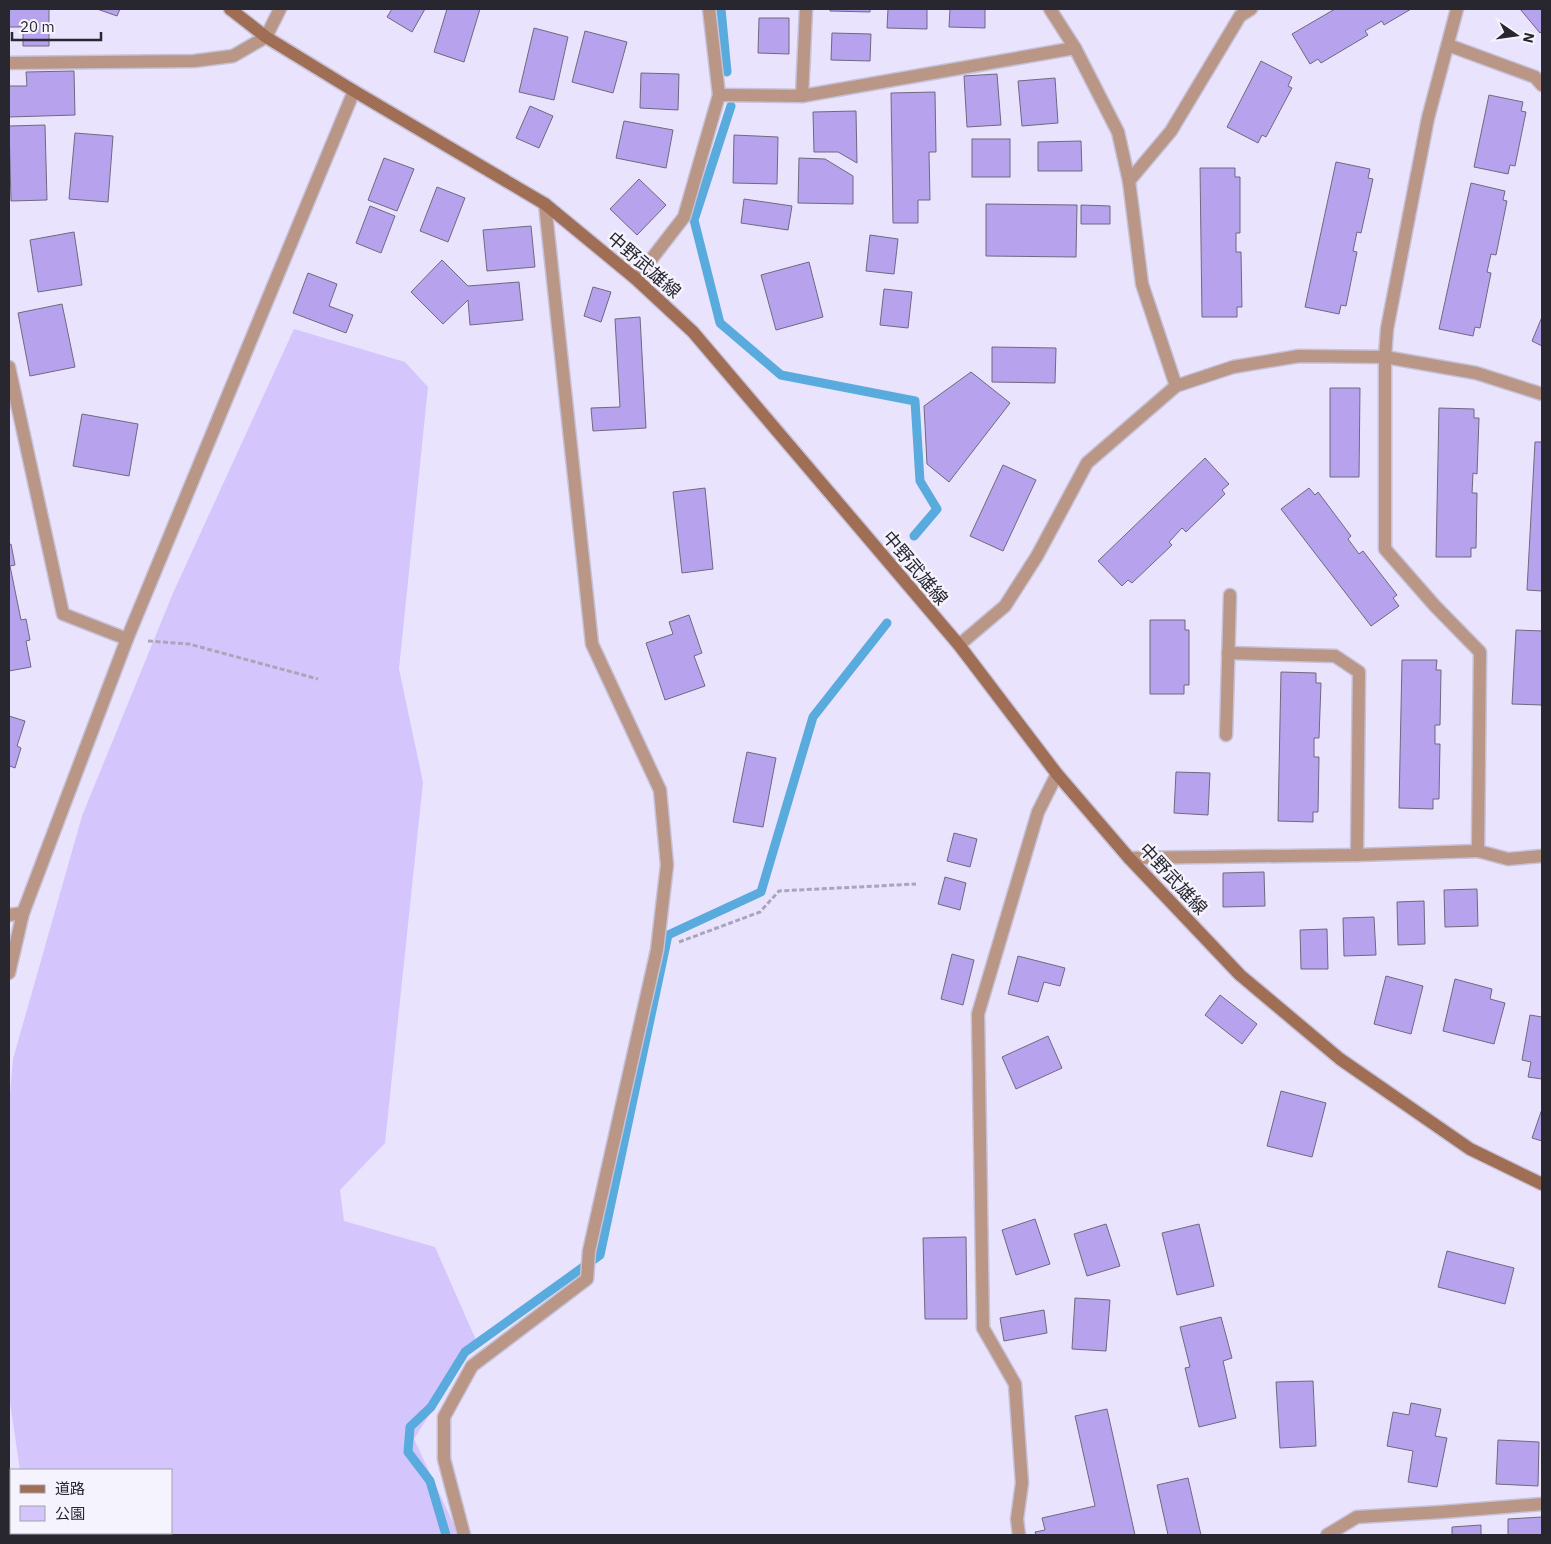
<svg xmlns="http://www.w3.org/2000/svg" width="1551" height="1544" font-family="'IBM Plex Sans','Noto Sans JP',sans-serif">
<rect width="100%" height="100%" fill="#e9e3fd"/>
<!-- green -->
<polygon fill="#d4c6fc" points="294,329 405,362 428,387 399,669 423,782 385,1143 340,1190 344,1221 435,1247 476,1340 414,1439 455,1527 456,1535 30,1535 30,1533 171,1533 171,1470 20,1470 9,1396 9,1105 13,1059 82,816 173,593"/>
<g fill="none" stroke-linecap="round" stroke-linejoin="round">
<!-- stream -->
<g stroke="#59aadd" stroke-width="9">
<polyline points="721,9 727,72"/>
<polyline points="731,106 694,220 720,323 781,375 915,401 920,481 937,509 914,536"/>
<polyline points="446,1535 430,1481 408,1452 410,1427 431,1407 465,1352 600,1255 668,935 761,892 813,717 887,623"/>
</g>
</g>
<!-- building -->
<g fill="#b7a2ee" stroke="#6f697f">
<polygon points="9,9 49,9 49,46 23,46 23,27 9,27"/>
<polygon points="97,9 120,9 117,16"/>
<polygon points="392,9 425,9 412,32 387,17"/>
<polygon points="447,9 480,9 464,62 434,52"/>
<polygon points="830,9 870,9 870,12 830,11"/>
<polygon points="888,9 927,9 927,29 887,28"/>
<polygon points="950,9 985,9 985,28 949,27"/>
<polygon points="1335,9 1411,9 1384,25 1382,21 1365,31 1368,35 1321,63 1318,59 1310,64 1292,34"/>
<polygon points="1520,9 1542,9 1542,31 1540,33"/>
<polygon points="759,18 789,18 789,54 758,53"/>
<polygon points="534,28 568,37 554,100 519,92"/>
<polygon points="585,31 627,42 613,93 572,82"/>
<polygon points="832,33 871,34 870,61 831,60"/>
<polygon points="1261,61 1292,77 1288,86 1292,88 1266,137 1262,135 1258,143 1227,127"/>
<polygon points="74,71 75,115 9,117 9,86 27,86 26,72"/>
<polygon points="641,73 679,74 678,110 640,108"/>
<polygon points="997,74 1001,125 967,127 964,76"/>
<polygon points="1055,78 1058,123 1022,126 1018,81"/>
<polygon points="935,92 936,152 929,152 930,200 918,200 918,223 893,223 891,93"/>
<polygon points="1489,95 1523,102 1521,111 1526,112 1515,166 1510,165 1508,174 1474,167"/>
<polygon points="530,106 553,116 539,148 516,138"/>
<polygon points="856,111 857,163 838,152 814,152 813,112"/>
<polygon points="624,121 673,130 666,168 616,158"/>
<polygon points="45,125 47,200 11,201 9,126"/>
<polygon points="75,133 113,136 108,202 69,199"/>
<polygon points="734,135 778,137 777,184 733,183"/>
<rect x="972" y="139" width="38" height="38"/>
<polygon points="1081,141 1082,171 1038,171 1038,142"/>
<polygon points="384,158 414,169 397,211 368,200"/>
<polygon points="799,158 825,159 853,176 853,204 798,203"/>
<polygon points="1336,162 1370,169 1368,178 1373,179 1361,233 1357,232 1353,251 1357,252 1346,306 1341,305 1339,314 1305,307"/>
<polygon points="1200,168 1235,168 1235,177 1240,177 1240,233 1236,233 1236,252 1241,252 1242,307 1237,307 1237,317 1202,317"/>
<polygon points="639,179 666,205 637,235 610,209"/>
<polygon points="1471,183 1505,191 1503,200 1507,201 1496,255 1491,254 1487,272 1491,273 1480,328 1475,327 1473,336 1439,329"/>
<polygon points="437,187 465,198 448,242 420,231"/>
<polygon points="744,199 792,206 788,230 741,223"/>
<polygon points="986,204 1077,205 1076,257 986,256"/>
<polygon points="1081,205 1110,206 1110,224 1081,224"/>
<polygon points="370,206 395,216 381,253 356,243"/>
<polygon points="531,226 535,267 487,271 483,230"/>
<polygon points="74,232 82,285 38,292 30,240"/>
<polygon points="870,235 898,239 894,274 866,271"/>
<polygon points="442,260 468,286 519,282 523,320 470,325 468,300 443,324 411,292"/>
<polygon points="809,262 823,317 776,330 761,275"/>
<polygon points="308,273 337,284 329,306 353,315 346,333 293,313"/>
<polygon points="593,287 611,292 601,322 584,316"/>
<polygon points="884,289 912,292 908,328 880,325"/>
<polygon points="62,304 75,367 30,376 18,313"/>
<polygon points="640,317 646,428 593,431 591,408 620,407 615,319"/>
<polygon points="1542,317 1542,346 1532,341"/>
<polygon points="992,347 1056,348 1055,383 992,382"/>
<polygon points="971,372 1010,403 949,482 927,464 924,406"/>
<polygon points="1330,388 1360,388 1359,477 1330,477"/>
<polygon points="1439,408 1474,409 1474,418 1479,418 1477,474 1473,473 1472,493 1477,493 1476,548 1471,548 1471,557 1436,557"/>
<polygon points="82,414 138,424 129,476 73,466"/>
<polygon points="1535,442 1542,442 1542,591 1527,590"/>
<polygon points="1205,458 1229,484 1222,490 1225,494 1186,532 1182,528 1169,542 1172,545 1132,583 1128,580 1122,586 1098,561"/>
<polygon points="1003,465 1036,480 1003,551 970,536"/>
<polygon points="705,488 713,569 682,573 673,492"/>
<polygon points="1309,488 1315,495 1318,492 1351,536 1348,539 1359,554 1363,551 1397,595 1393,598 1399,606 1371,626 1281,509"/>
<polygon points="11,544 15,565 10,566 21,620 26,619 30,640 26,641 31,667 9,671 9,545"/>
<polygon points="689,615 702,653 694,656 705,686 665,700 646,643 673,634 669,622"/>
<polygon points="1150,620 1185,620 1185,630 1189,630 1189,685 1184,685 1184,694 1150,694"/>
<polygon points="1516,630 1542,631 1542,705 1512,704"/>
<polygon points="1402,660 1437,660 1436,670 1441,670 1440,725 1435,725 1435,744 1440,744 1439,799 1433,799 1433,809 1399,808"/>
<polygon points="1281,672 1316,673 1316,683 1321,683 1319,738 1314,738 1314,757 1319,757 1318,812 1313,812 1313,822 1278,821"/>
<polygon points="9,716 25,721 17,746 21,748 15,768 10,766 9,770"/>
<polygon points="747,752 776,758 763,827 733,822"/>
<polygon points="1176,772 1210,773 1208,815 1174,813"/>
<polygon points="954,833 977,839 970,867 947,861"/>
<polygon points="1264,872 1265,906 1223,907 1223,873"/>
<polygon points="945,877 966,883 960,910 938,904"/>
<polygon points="1477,889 1478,926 1445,927 1444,890"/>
<polygon points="1424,901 1425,944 1398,945 1397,902"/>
<polygon points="1374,917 1376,955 1344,956 1343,918"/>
<polygon points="1327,929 1328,969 1301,969 1300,930"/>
<polygon points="952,954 974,960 963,1005 941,999"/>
<polygon points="1018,956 1065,968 1060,986 1044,982 1038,1002 1008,994"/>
<polygon points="1386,976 1423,986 1411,1034 1374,1024"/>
<polygon points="1455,979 1492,989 1490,999 1505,1003 1494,1044 1443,1031"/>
<polygon points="1220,995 1257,1024 1242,1044 1205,1015"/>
<polygon points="1530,1015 1542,1017 1542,1079 1528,1077 1531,1062 1522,1060"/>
<polygon points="1048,1036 1062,1068 1016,1089 1002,1057"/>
<polygon points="1281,1091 1326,1103 1312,1157 1267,1146"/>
<polygon points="1542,1109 1542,1141 1532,1138"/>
<polygon points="1035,1219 1050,1264 1016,1275 1002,1230"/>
<polygon points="1106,1224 1120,1266 1087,1276 1074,1234"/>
<polygon points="1199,1224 1214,1286 1177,1295 1162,1233"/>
<polygon points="966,1237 967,1319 925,1319 923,1238"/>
<polygon points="1447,1251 1514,1268 1505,1304 1438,1287"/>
<polygon points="1075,1298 1110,1300 1106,1351 1072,1349"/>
<polygon points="1044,1310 1047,1333 1004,1341 1000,1318"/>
<polygon points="1221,1317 1232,1358 1223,1361 1236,1418 1199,1427 1185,1368 1190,1367 1180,1327"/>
<polygon points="1313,1381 1316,1446 1280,1448 1276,1382"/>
<polygon points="1411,1403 1441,1409 1435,1436 1447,1438 1437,1487 1408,1482 1413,1451 1387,1446 1393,1412 1409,1415"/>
<polygon points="1107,1409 1135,1535 1036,1535 1035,1532 1045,1530 1042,1518 1095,1506 1075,1416"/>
<polygon points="1498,1440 1539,1442 1538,1486 1496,1484"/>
<polygon points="1188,1478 1201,1535 1168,1535 1157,1485"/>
<polygon points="1542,1517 1542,1535 1508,1535 1508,1519"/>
<polygon points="1481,1525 1481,1535 1452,1535 1452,1527"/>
</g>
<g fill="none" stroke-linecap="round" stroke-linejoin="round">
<defs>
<g id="minor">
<polyline points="1050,9 1075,48 1118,132 1129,181 1142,284 1176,386"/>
<polyline points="1448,45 1535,77 1542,85"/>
<polyline points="9,63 194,61 233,56 266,37 280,9"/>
<polyline points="719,95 802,96 1075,48"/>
<polyline points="802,96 806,9"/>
<polyline points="1129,181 1171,131 1240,16 1251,9"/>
<polyline points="636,279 684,217 719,95 709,9"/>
<polyline points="9,367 63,614 127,639"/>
<polyline points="959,645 1005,606 1037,556 1087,463 1176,386 1233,367 1299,356 1385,357 1476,373 1542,394"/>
<polyline points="1228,653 1335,656 1359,672 1357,855"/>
<polyline points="1226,735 1230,595"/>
<polyline points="1478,851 1508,859 1542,856"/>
<polyline points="1129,858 1357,855 1478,851 1480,652 1435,606 1385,549 1385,357 1387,329 1428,118 1457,9"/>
<polyline points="9,915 23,913"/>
<polyline points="464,1535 444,1459 444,1417 472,1366 587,1279 589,1251 657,950 667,865 660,790 592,644 545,204"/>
<polyline points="1019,1535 1017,1519 1022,1483 1015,1384 983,1328 978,1014 1038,812 1057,774"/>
<polyline points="1327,1535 1357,1517 1442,1512 1542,1504"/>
</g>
<polyline id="tertiary" points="9,973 23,913 127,639 354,91"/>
<polyline id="secondary" points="230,9 266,37 354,91 545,204 636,279 693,332 959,645 1057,774 1129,858 1240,975 1340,1059 1470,1149 1542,1184"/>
</defs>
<!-- minor casing -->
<use href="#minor" stroke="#c6c1d8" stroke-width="15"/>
<!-- tertiary casing -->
<use href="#tertiary" stroke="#c6c1d8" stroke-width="15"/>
<!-- secondary casing -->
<use href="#secondary" stroke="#c6c1d8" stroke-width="15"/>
<!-- path -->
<g stroke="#aaa6ba" stroke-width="3" stroke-dasharray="5 2.5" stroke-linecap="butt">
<polyline points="148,641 189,644 318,679"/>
<polyline points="679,942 760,912 779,891 916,884"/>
</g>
<!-- minor -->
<use href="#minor" stroke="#b99685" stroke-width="12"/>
<!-- tertiary -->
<use href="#tertiary" stroke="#b99685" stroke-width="12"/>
<!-- secondary -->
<use href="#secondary" stroke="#a06e55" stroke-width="12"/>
</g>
<g text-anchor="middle" stroke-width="5" stroke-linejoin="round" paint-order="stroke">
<!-- street labels -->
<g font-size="18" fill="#28262f" stroke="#f5f3fd">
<text transform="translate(644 265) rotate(41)" y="6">中野武雄線</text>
<text transform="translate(915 568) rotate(50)" y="6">中野武雄線</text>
<text transform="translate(1173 879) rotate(47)" y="6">中野武雄線</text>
</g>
</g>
<!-- border -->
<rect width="1551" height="1544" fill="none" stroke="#28262f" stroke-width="20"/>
<!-- legend -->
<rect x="10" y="1469" width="162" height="65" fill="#f5f3fd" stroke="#a3a1ab"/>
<rect x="20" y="1485" width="25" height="8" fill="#a06e55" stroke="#a3a1ab"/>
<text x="55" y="1494" font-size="15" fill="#28262f">道路</text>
<rect x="20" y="1506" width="25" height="15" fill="#d4c6fc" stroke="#a3a1ab"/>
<text x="55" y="1519" font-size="15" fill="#28262f">公園</text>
<!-- north arrow -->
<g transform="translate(1516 35) rotate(103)" stroke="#f5f3fd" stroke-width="4" paint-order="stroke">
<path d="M0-4L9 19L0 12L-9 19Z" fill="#28262f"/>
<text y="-8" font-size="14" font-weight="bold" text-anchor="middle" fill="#28262f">N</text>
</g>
<!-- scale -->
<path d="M12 32v8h89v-8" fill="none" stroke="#28262f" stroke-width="2.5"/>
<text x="20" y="32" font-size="15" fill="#28262f" stroke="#f5f3fd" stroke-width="4" paint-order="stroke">20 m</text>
</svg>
